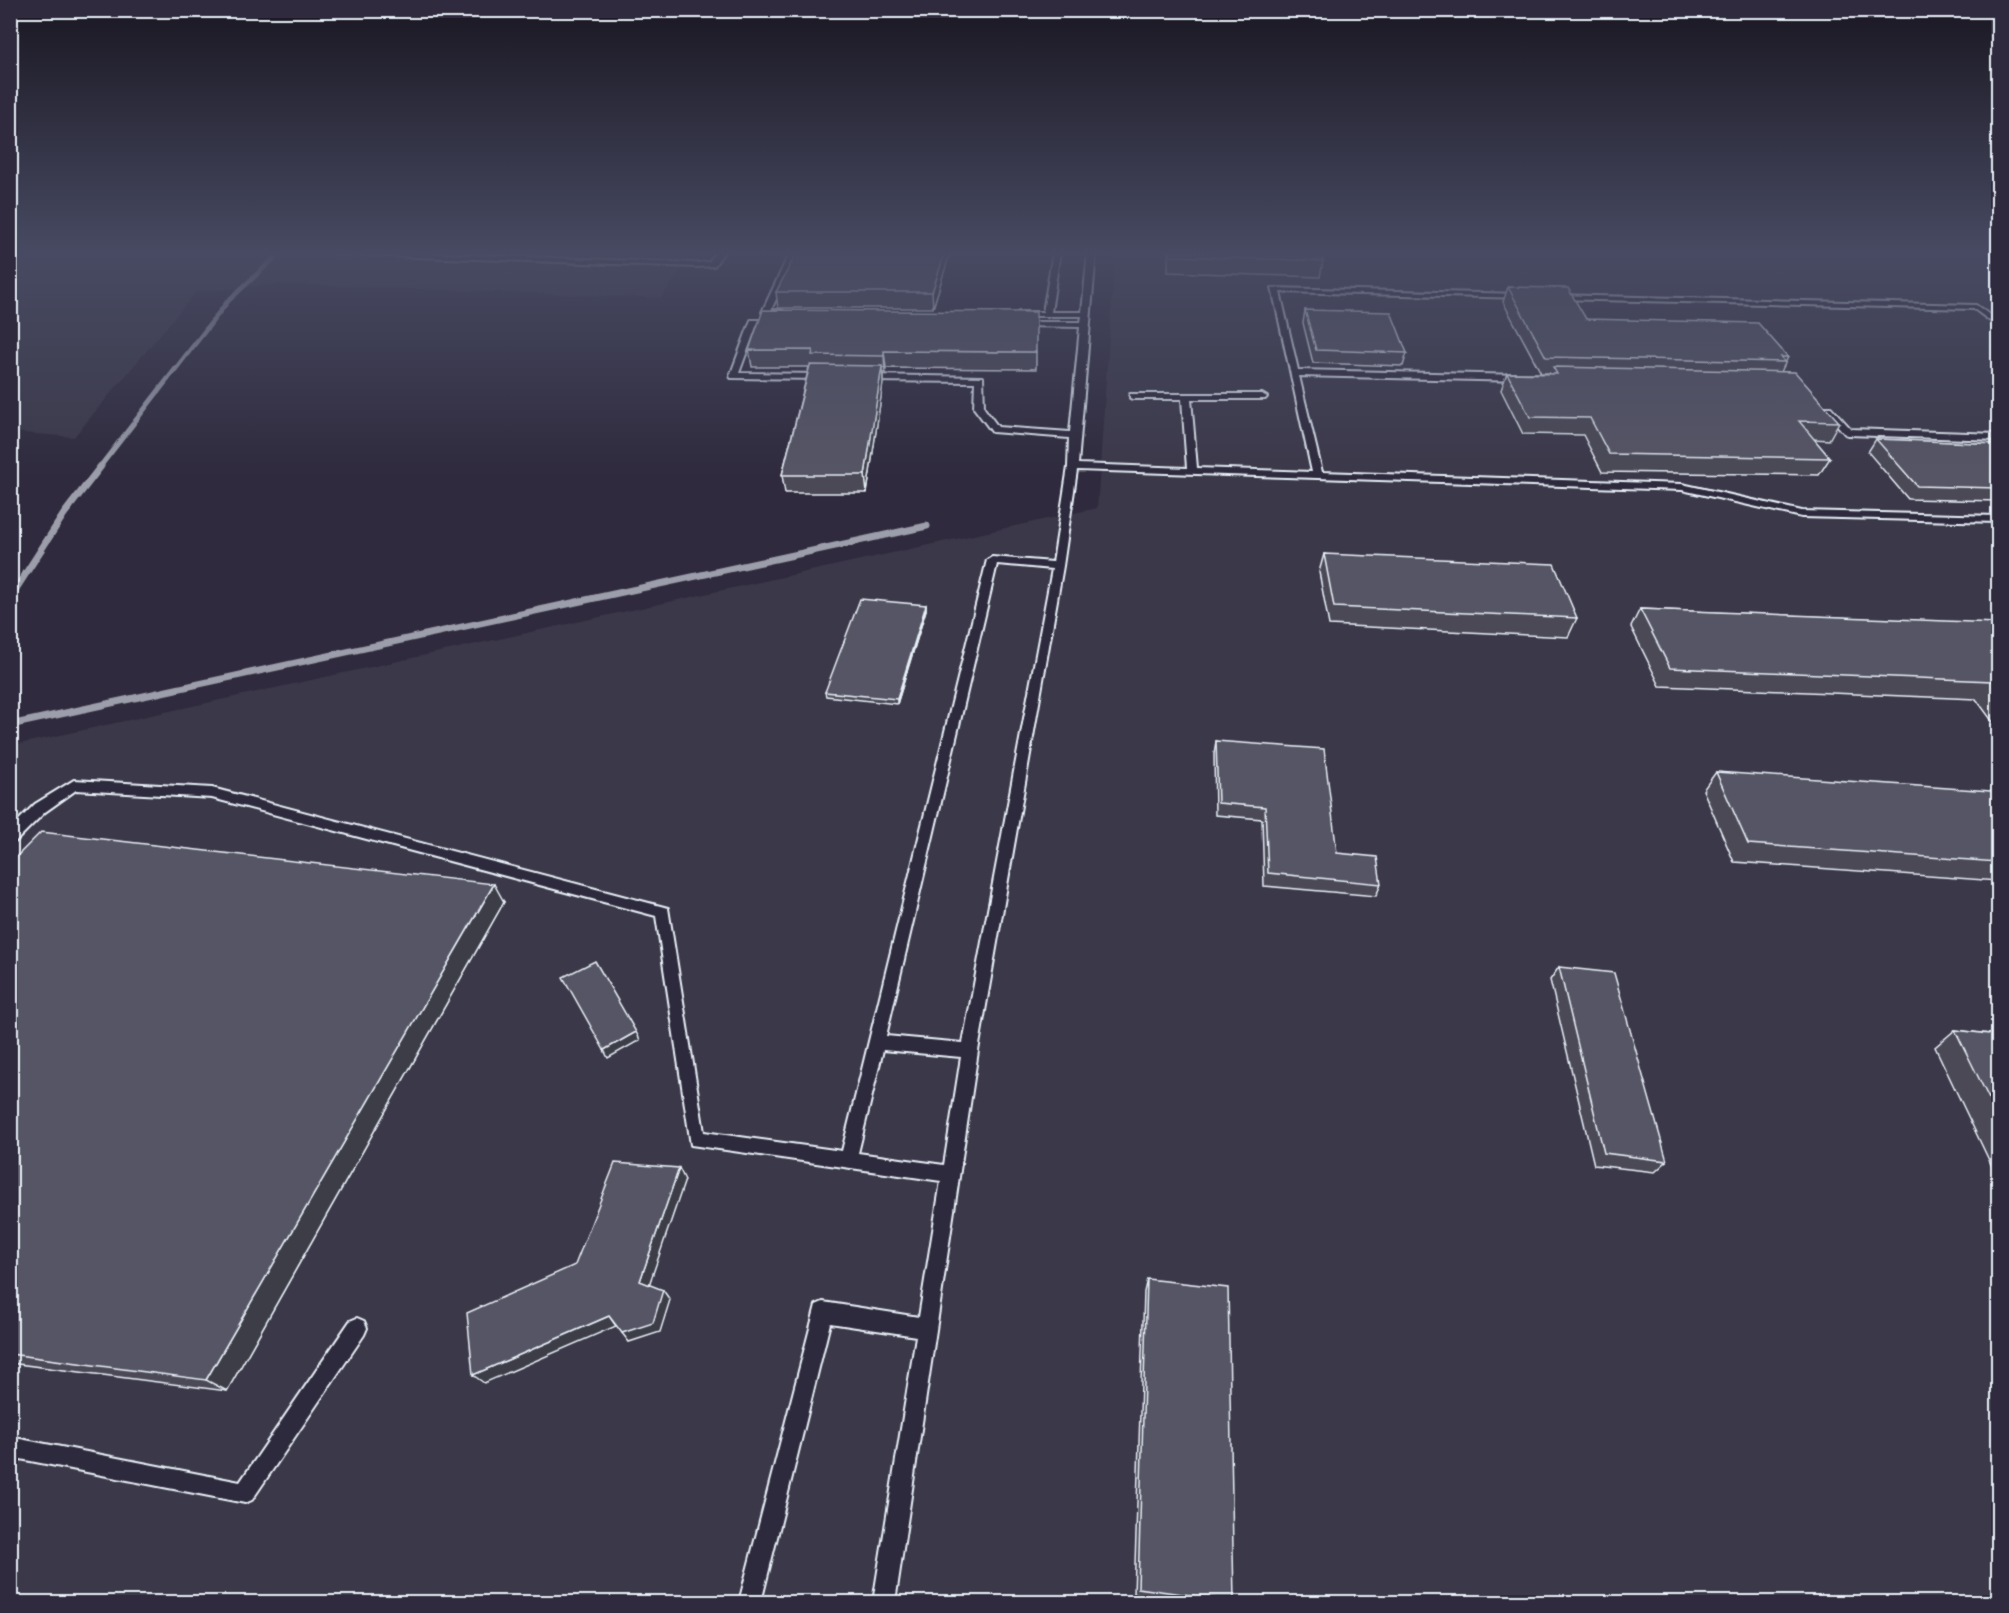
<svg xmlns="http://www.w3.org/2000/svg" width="2009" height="1613" font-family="'Playpen Sans',sans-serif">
<rect width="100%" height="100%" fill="#2f2a3d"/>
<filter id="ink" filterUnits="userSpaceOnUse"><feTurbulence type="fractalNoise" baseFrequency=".0167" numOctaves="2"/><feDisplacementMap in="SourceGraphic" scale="12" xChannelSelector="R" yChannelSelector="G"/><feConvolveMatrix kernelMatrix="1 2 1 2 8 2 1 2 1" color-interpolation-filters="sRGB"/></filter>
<g filter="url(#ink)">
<!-- built -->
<g fill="#3b3749">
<polygon points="10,252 694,252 661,298 279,284 196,292 74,437 11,432"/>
<polygon points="1115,252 1998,252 1998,1602 11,1602 10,746 1097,508"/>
</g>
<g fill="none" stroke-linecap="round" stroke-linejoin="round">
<!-- stream-far1 -->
<g stroke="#9c9fab" stroke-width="5">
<polyline points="658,252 686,252"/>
<polyline points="99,468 228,301 281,252"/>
</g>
<!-- stream -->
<g stroke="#9c9fab" stroke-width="7">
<polyline points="10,598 64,514 101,466"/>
<polyline points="10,725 927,526"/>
</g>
<defs>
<g id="lane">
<polygon points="330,252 386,252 697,263 709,262 716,252 724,252 714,266 697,267 334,254"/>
<polygon points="790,252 798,252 771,310 781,310 785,312 781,314 763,314 762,312"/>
<path d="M1053 252H1060L1051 312H1082L1088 252H1096L1078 464 1187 468 1182 399H1133L1130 398V394H1262L1267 397 1265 399H1191L1197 468 1312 472 1272 288 1523 294H1526V298L1280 292 1298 370 1523 375 1527 378 1523 381 1299 376 1322 472 1682 484 1802 511 1998 516V522L1802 517 1682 490 1077 470 1063 566 978 1051 895 1602H873L916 1336 830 1323 761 1602H739L816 1305 823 1302 919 1317 941 1181 691 1145 656 916 212 798 76 790 45 812 15 842 10 843V829L35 804 74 780 212 788 668 908 704 1132 842 1151 987 560 992 557 1053 562 1068 467 1069 438 992 432 974 408 975 382 866 381 862 378 866 375 983 377 984 408 998 427 1070 432 1080 327 1019 326 1015 324 1019 322H1081L1082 316H1019L1015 314 1019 312H1043ZM997 564 1052 569 963 1043 886 1036ZM883 1050 961 1057 944 1165 858 1153Z"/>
<polygon points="1552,295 1976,305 1998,321 1998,327 1974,309 1555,299 1552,299"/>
<polygon points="751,320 775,320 779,322 775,324 757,324 739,373 826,374 830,377 829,379 731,378 730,376"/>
<polygon points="1825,407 1831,407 1851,429 1998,434 1998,440 1848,435 1845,434 1825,411"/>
<polygon points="357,1318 364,1321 367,1328 364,1335 252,1500 245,1503 10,1457 10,1437 240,1482 350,1321"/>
</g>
</defs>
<!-- lane casing -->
<use href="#lane" stroke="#e8f1f8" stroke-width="4"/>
<!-- lane -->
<use href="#lane" fill="#2f2a3d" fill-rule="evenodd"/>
</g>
<!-- wall -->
<g fill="#4b4957" stroke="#e8f1f8" stroke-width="1.5">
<polygon points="1168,252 1321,252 1323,261 1320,277 1168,272"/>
<polygon points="950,253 933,308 778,308 776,292"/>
<polygon points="1508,287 1586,319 1788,357 1781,372 1839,422 1829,440 1814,439 1830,458 1819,475 1602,472 1583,435 1523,434 1501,390 1507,373 1550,373 1541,373 1503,302"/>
<polygon points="1305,310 1407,353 1403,366 1313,363 1303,323"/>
<polygon points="749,350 1036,352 1036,369 886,368 885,373 883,373 883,383 867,493 785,493 782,475 809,367 752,367"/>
<polygon points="1876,439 1998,444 1998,501 1908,499 1868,452"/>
<polygon points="1324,554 1577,618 1568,637 1329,625 1319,572"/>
<polygon points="926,605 926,610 897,704 826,696 825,692"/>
<polygon points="1640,609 1998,624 1998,729 1976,699 1660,686 1631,627"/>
<polygon points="1216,741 1337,853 1381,884 1376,896 1264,886 1262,819 1215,815 1214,754"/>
<polygon points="1716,772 1998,803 1998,881 1734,862 1703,790"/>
<polygon points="10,863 504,902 227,1391 10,1363"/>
<polygon points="1559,967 1667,1161 1655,1172 1594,1165 1550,980"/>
<polygon points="1955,1030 1998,1035 1998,1179 1935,1047"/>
<polygon points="1147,1279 1234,1601 1233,1602 1195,1602 1134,1594 1144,1292"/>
</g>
<!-- shaded-wall -->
<g fill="#3d3c47" stroke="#e8f1f8" stroke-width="1.5">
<polygon points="945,252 950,252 950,253 933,308 932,292"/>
<polygon points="884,351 886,368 885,373 884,356"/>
<polygon points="882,366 883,383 867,493 865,475"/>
<polygon points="926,605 926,610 897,704 897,699"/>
<polygon points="494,884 504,902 227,1391 206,1380"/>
<polygon points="636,1032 640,1040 608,1058 604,1050"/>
<polygon points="679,1168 685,1180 647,1291 640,1281"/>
<polygon points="663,1290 670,1300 660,1332 629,1342 622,1333"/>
<polygon points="609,1316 616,1326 484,1383 473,1375"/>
</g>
<!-- building -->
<g fill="#575565" stroke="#e8f1f8" stroke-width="1.5">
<polygon points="797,252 945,252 932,292 776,292"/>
<polygon points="1170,252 1321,252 1323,261 1170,256"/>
<polygon points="1508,287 1568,288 1586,319 1758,323 1788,357 1781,357 1785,362 1546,357"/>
<polygon points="763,310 1036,312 1036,352 884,351 884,356 812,355 813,350 749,350"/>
<polygon points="1305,310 1391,312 1407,353 1316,350"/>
<polygon points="810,365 882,366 865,475 782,475"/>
<polygon points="1553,367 1795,372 1839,422 1799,421 1830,458 1609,454 1590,418 1530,417 1507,373 1557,374"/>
<polygon points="1876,439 1998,444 1998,488 1917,486"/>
<polygon points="1324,554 1554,564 1577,618 1334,607"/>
<polygon points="860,599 926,605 897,699 825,692"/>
<polygon points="1640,609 1997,623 1998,624 1998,689 1992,681 1670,668"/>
<polygon points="1216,741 1324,749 1337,853 1377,857 1381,884 1268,873 1265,807 1218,803"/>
<polygon points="1716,772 1991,791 1998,803 1998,862 1748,844"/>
<polygon points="41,832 494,884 206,1380 10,1354 10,863"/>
<polygon points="595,961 636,1032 604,1050 563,977"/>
<polygon points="1559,967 1614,973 1667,1161 1604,1153"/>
<polygon points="1955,1030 1998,1035 1998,1117"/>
<polygon points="615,1163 679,1168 640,1281 663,1290 653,1323 622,1333 609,1316 473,1375 467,1313 575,1265"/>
<polygon points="1147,1279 1228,1288 1234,1601 1138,1588"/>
</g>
</g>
<!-- sky -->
<linearGradient id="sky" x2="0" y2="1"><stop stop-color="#1a1722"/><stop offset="0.53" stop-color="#474a62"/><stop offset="1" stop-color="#474a62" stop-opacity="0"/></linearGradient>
<rect width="2009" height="477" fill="url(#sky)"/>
<!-- margin -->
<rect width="2009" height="1613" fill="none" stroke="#2f2a3d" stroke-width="36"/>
<rect x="18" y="18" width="1973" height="1577" fill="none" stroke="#e8f1f8" stroke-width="2" filter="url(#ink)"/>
</svg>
